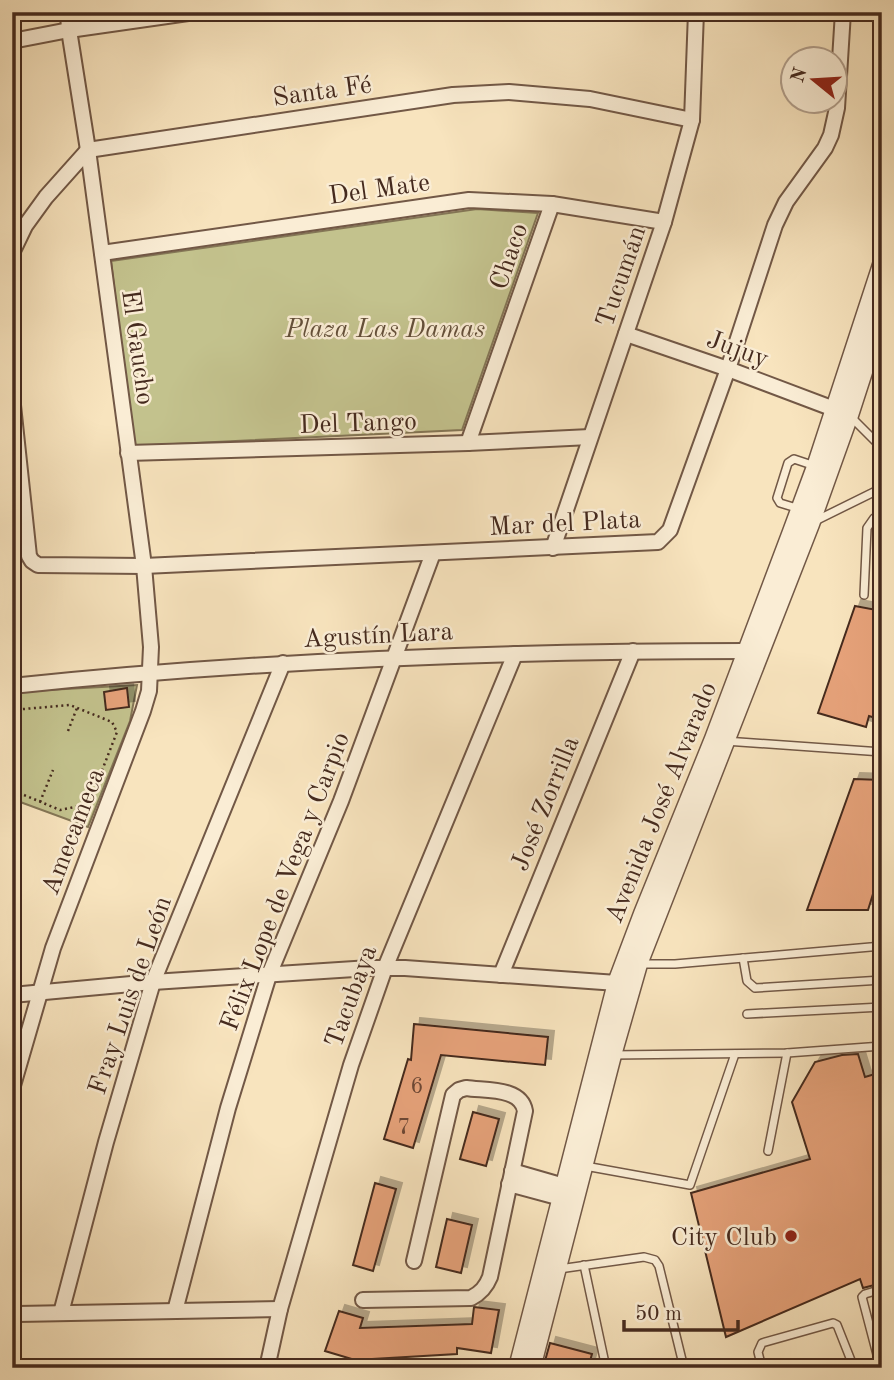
<svg xmlns="http://www.w3.org/2000/svg" width="894" height="1380" font-family="'Old Standard TT',serif">
<defs>
<filter id="shadow"><feDropShadow dx="6" dy="-6" stdDeviation="0" flood-color="#0004"/></filter>
</defs>
<rect width="100%" height="100%" fill="#f8e4be"/>
<filter id="stains"><feTurbulence type="fractalNoise" baseFrequency=".00286" numOctaves="4"/><feColorMatrix values="0 0 0 0 .2 0 0 0 0 .09 0 0 0 0 .02 0 0 0 .5 -.17"/></filter>
<radialGradient id="worn" r=".72"><stop offset=".6" stop-color="#630" stop-opacity="0"/><stop offset="1" stop-color="#630" stop-opacity=".3"/></radialGradient>
<!-- green -->
<g fill="#c3c28d" stroke="#847656" stroke-width="2">
<polygon points="477,209 538,213 462,430 133,446 111,261"/>
<polygon points="137,685 130,721 88,827 12,799 12,692"/>
</g>
<!-- building -->
<g fill="#e6a27a" stroke="#452a1e" stroke-width="2" filter="url(#shadow)">
<polygon points="855,606 882,611 882,720 869,716 866,727 818,713"/>
<polygon points="127,688 129,707 106,710 104,692"/>
<polygon points="854,779 882,780 882,865 868,910 807,910"/>
<polygon points="414,1024 548,1037 545,1065 441,1055 413,1148 384,1139 408,1059 411,1060"/>
<polygon points="858,1054 865,1077 875,1074 882,1092 882,1283 863,1288 860,1279 726,1337 691,1193 810,1159 792,1102 815,1062 842,1055"/>
<polygon points="473,1112 499,1119 486,1166 460,1159"/>
<polygon points="375,1183 396,1189 373,1271 353,1265"/>
<polygon points="447,1219 472,1225 461,1273 436,1267"/>
<polygon points="474,1307 499,1310 491,1353 457,1348 457,1354 355,1360 325,1351 339,1311 363,1318 360,1328 472,1324"/>
<polygon points="550,1343 592,1354 588,1368 543,1368"/>
</g>
<g fill="none" stroke-linecap="round" stroke-linejoin="round">
<defs>
<g id="service">
<polyline points="850,416 882,448"/>
<polyline points="800,509 780,503 777,498 788,463 794,459 815,466"/>
<polyline points="815,521 882,488"/>
<polyline points="864,595 867,528 874,518 882,516"/>
<polyline points="725,741 882,752"/>
<polyline points="743,958 747,981 755,988 882,980"/>
<polyline points="639,964 675,964 882,946"/>
<polyline points="747,1014 882,1007"/>
<polyline points="612,1055 787,1053 882,1046"/>
<polyline points="768,1151 787,1053"/>
<polyline points="585,1166 690,1185 735,1054"/>
<polyline points="584,1265 606,1368"/>
<polyline points="559,1269 644,1257 655,1260 659,1266 684,1368"/>
<polyline points="882,1304 879,1305 877,1314 882,1331"/>
<polyline points="880,1366 862,1297 865,1294 882,1289"/>
<polyline points="762,1368 758,1352 762,1343 833,1323 837,1325 854,1368"/>
</g>
<g id="minor">
<polyline points="12,41 69,30 195,12"/>
<polyline points="12,253 25,226 46,197 88,150 453,95 509,92 590,99 692,120"/>
<polyline points="102,253 469,200 552,204 664,222"/>
<polyline points="626,334 728,369 842,412"/>
<polyline points="12,396 29,556 32,561 38,565 144,566 658,542 670,530 728,369 775,225 786,202 825,148 831,135 837,108 843,12"/>
<polyline points="468,443 552,204"/>
<polyline points="128,453 468,443 590,437"/>
<polyline points="553,548 664,222 692,120 696,12"/>
<path d="M12 686C257 660 502 651 747 651"/>
<polyline points="501,975 633,651"/>
<polyline points="12,995 153,982 370,968 405,968 617,983"/>
<polyline points="12,1089 53,948 143,711 149,691 151,647 144,566 88,150 69,30 68,12"/>
<polyline points="512,1171 564,1186"/>
<polyline points="509,1184 561,1198"/>
<path d="M363 1300 471 1298C481 1293 486 1287 490 1277L525 1111C521 1087 485 1091 466 1088L459 1090 453 1095 414 1261"/>
<polyline points="175,1311 228,1108 269,975 341,801 433,553"/>
<polyline points="61,1313 106,1142 153,982 283,663"/>
<polyline points="18,1314 280,1309"/>
<polyline points="267,1368 280,1309 351,1065 385,968 515,654"/>
</g>
<g id="tertiary">
<polyline points="518,1368 617,983 643,914 714,739 792,532 816,467 882,265"/>
<polyline points="531,1368 612,1055 638,964 810,524 849,415 882,313"/>
</g>
</defs>
<!-- service casing -->
<use href="#service" stroke="#725846" stroke-width="10"/>
<!-- minor casing -->
<use href="#minor" stroke="#725846" stroke-width="18"/>
<!-- tertiary casing -->
<use href="#tertiary" stroke="#725846" stroke-width="21"/>
<!-- path -->
<g stroke="#452a1e" stroke-width="2.5" stroke-dasharray="2 3.5" stroke-linecap="butt">
<polyline points="12,710 70,705 112,722 117,732 89,804 60,810 12,790"/>
<polyline points="68,731 77,708"/>
<polyline points="40,802 53,770"/>
</g>
<!-- service -->
<use href="#service" stroke="#faedd5" stroke-width="7"/>
<!-- minor -->
<use href="#minor" stroke="#faedd5" stroke-width="14"/>
<!-- tertiary -->
<use href="#tertiary" stroke="#faedd5" stroke-width="18"/>
</g>
<!-- markers -->
<circle fill="#8f2418" stroke="#faedd5" stroke-width="2.5" cx="791" cy="1236" r="7"/>
<g text-anchor="middle" stroke-width="5" stroke-linejoin="round" paint-order="stroke">
<!-- number labels -->
<g font-size="23" fill="#6d4835">
<text x="417" y="1093">6</text>
<text x="404" y="1134">7</text>
</g>
<!-- street labels -->
<g font-size="26" fill="#452a1e" stroke="#faedd5">
<text transform="translate(322 90) rotate(-8)" y="9">Santa Fé</text>
<text transform="translate(379 188) rotate(-8)" y="9">Del Mate</text>
<text transform="translate(508 256) rotate(-71)" y="9">Chaco</text>
<text transform="translate(620 276) rotate(-71)" y="9">Tucumán</text>
<text transform="translate(139 347) rotate(82)" y="9">El Gaucho</text>
<text transform="translate(738 348) rotate(20)" y="9">Jujuy</text>
<text transform="translate(358 422) rotate(-2)" y="9">Del Tango</text>
<text transform="translate(565 522) rotate(-3)" y="9">Mar del Plata</text>
<text transform="translate(378 634) rotate(-3)" y="9">Agustín Lara</text>
<text transform="translate(660 802) rotate(-68)" y="9">Avenida José Alvarado</text>
<text transform="translate(544 803) rotate(-68)" y="9">José Zorrilla</text>
<text transform="translate(72 831) rotate(-69)" y="9">Amecameca</text>
<text transform="translate(284 881) rotate(-69)" y="9">Félix Lope de Vega y Carpio</text>
<text transform="translate(129 995) rotate(-71)" y="9">Fray Luis de León</text>
<text transform="translate(350 996) rotate(-70)" y="9">Tacubaya</text>
</g>
<!-- park labels -->
<g font-size="26" font-style="italic" fill="#64503a" stroke="#faedd5">
<text x="385" y="337">Plaza Las Damas</text>
</g>
<!-- poi labels -->
<g font-size="26" fill="#452a1e" stroke="#faedd5" text-anchor="end">
<text x="777" y="1245">City Club</text>
</g>
</g>
<!-- margin -->
<rect width="894" height="1380" fill="none" stroke="#f8e4be" stroke-width="42"/>
<rect x="14" y="14" width="866" height="1352" fill="none" stroke="#452a1e" stroke-width="3.5"/>
<rect x="21" y="21" width="852" height="1338" fill="none" stroke="#452a1e" stroke-width="2"/>
<!-- north arrow -->
<g transform="translate(814 80) rotate(288)"><circle r="33" fill="#faedd5" stroke="#b29f8c" stroke-width="2"/>
<path d="M0-5L12 26L0 18L-12 26Z" fill="#8f2418"/>
<text y="-10" font-size="19" font-weight="bold" text-anchor="middle" fill="#452a1e">N</text>
</g>
<!-- scale -->
<path d="M624 1320v10h114v-10" fill="none" stroke="#452a1e" stroke-width="3.5"/>
<text x="635" y="1320" font-size="21" fill="#452a1e" stroke="#faedd5" stroke-width="5" paint-order="stroke">50 m</text>
<rect width="100%" height="100%" filter="url(#stains)"/>
<rect width="100%" height="100%" fill="url(#worn)"/>
</svg>
